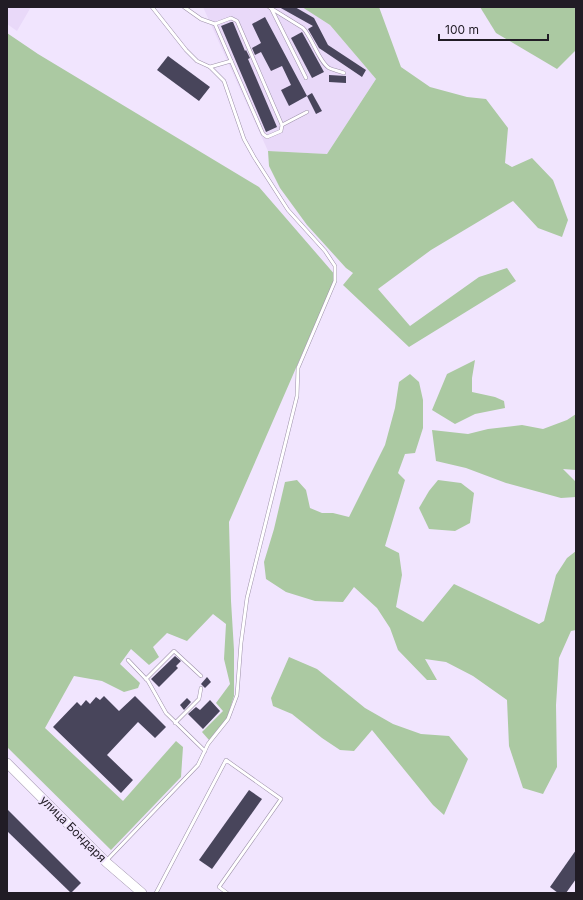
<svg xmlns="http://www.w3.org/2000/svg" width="583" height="900" font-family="Inter,sans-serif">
<rect width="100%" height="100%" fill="#f1e5fe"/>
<!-- built -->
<g fill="#e9d9f9">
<polygon points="7,7 31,7 17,31 7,24"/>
<polygon points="203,7 302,7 330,25 376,79 327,154 268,151"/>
</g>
<!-- green -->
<g fill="#abc9a2">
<polygon points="302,7 379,7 401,67 430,87 467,97 486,99 508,128 505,163 512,167 532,158 553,180 568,220 562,237 538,228 513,201 431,250 378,289 410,326 479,277 507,268 516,281 409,347 343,285 353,273 346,268 307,225 280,188 269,166 268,151 327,154 376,79 330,25"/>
<polygon points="480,7 576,7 576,50 557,69 496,33"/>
<polygon points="7,33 38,54 259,187 336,276 229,522 231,601 234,650 234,696 227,718 209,740 202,732 223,711 216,703 230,684 224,659 226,624 213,614 187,641 167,633 153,647 159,657 149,665 131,649 120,664 140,683 138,688 124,692 102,681 74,676 45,728 123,801 176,741 183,747 181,777 111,850 7,747"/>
<polygon points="475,360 472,378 472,392 495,397 504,401 505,408 475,414 455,424 432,410 447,374"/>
<polygon points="410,374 419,382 423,400 423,428 415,453 405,454 398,473 405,480 385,546 399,553 402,575 396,607 423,622 454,584 539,624 544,621 556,575 567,558 576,551 576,630 571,631 559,658 556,705 557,767 543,794 523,788 509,746 507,700 473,676 446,662 425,659 437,680 427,680 398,650 390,628 377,608 354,587 343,602 315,601 286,592 266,579 264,562 274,529 285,482 297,480 306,490 310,508 322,513 333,513 349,517 385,445 395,408 399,382"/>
<polygon points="576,414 576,470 563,469 576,482 576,497 561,498 506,483 466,468 436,461 432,430 468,434 488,429 522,425 543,429 567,420"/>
<polygon points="438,480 461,483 474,493 470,523 455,531 429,529 419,508 429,491"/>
<polygon points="289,657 317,669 365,708 393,724 421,734 449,736 468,759 444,815 433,805 372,730 354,751 340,750 322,738 292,714 273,706 271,698"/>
</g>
<!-- building -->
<g fill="#48455b">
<polygon points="279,7 295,7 314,18 328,45 366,70 362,77 319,48 308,29 313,26"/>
<polygon points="265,17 307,96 289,106 281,90 291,85 282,66 271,71 261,52 255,55 252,48 261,43 252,24"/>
<polygon points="231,22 233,22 245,51 246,50 250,58 248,59 277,127 266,132 221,26"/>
<polygon points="302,32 324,72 312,78 291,38"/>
<polygon points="168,56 210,87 199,101 157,70"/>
<polygon points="329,75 346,76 346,83 329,82"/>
<polygon points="312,93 322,111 316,114 307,96"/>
<polygon points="175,656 181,661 176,666 178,668 159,687 151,679"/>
<polygon points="207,677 211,682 205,688 201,684"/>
<polygon points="104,696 119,711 135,696 166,727 155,738 138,722 107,755 133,780 121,793 53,727 77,702 81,706 86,700 90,704 96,697 100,700"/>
<polygon points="187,698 191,702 184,710 180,705"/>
<polygon points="210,700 220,711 203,729 188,714 196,707 200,710"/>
<polygon points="249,790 262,799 212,869 199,860"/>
<polygon points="7,809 81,883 71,893 7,831"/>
<polygon points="576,850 576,879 566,893 558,893 550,887"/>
</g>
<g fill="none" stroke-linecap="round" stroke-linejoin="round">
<defs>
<g id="lane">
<polyline points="184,7 201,19 215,24 231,18 237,21 282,125 281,131 267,137 263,134 215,24"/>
<path d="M269 7 303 28C312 37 319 62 329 68 333 70 339 71 344 73"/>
<polyline points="271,8 306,78"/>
<polyline points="210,67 231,61"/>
<polyline points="282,125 307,112"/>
<polyline points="128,660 148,681 166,713 205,751"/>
<polyline points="146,679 174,651 201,676"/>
<polyline points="175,723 199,699 201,688"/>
<polyline points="107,860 198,765 208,744 228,719 237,695 241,643 247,598 297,396 298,368 335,281 335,266 325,251 288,210 254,157 244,139 224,81 210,67 197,61 186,50 152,7"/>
<polyline points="156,893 226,760 281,799 219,887 227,893"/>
</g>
<polyline id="secondary" points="7,763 106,862 142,893"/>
</defs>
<!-- lane casing -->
<use href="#lane" stroke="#9e92aa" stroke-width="4"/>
<!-- secondary casing -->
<use href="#secondary" stroke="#9e92aa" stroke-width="10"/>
<!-- lane -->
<use href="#lane" stroke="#fff" stroke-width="3"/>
<!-- secondary -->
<use href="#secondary" stroke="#fff" stroke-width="9"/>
</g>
<g text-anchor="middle" stroke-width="4" stroke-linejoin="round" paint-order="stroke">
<!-- street labels -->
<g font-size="12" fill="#211c25" stroke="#f1e5fe">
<text transform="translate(73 829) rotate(45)" y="4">улица Бондаря</text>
</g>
</g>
<!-- border -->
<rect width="583" height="900" fill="none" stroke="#211c25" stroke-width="16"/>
<!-- scale -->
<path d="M439 34v6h109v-6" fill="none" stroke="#211c25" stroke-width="2"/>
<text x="445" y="34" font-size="12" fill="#211c25" stroke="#f1e5fe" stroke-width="3" paint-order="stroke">100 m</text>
</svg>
